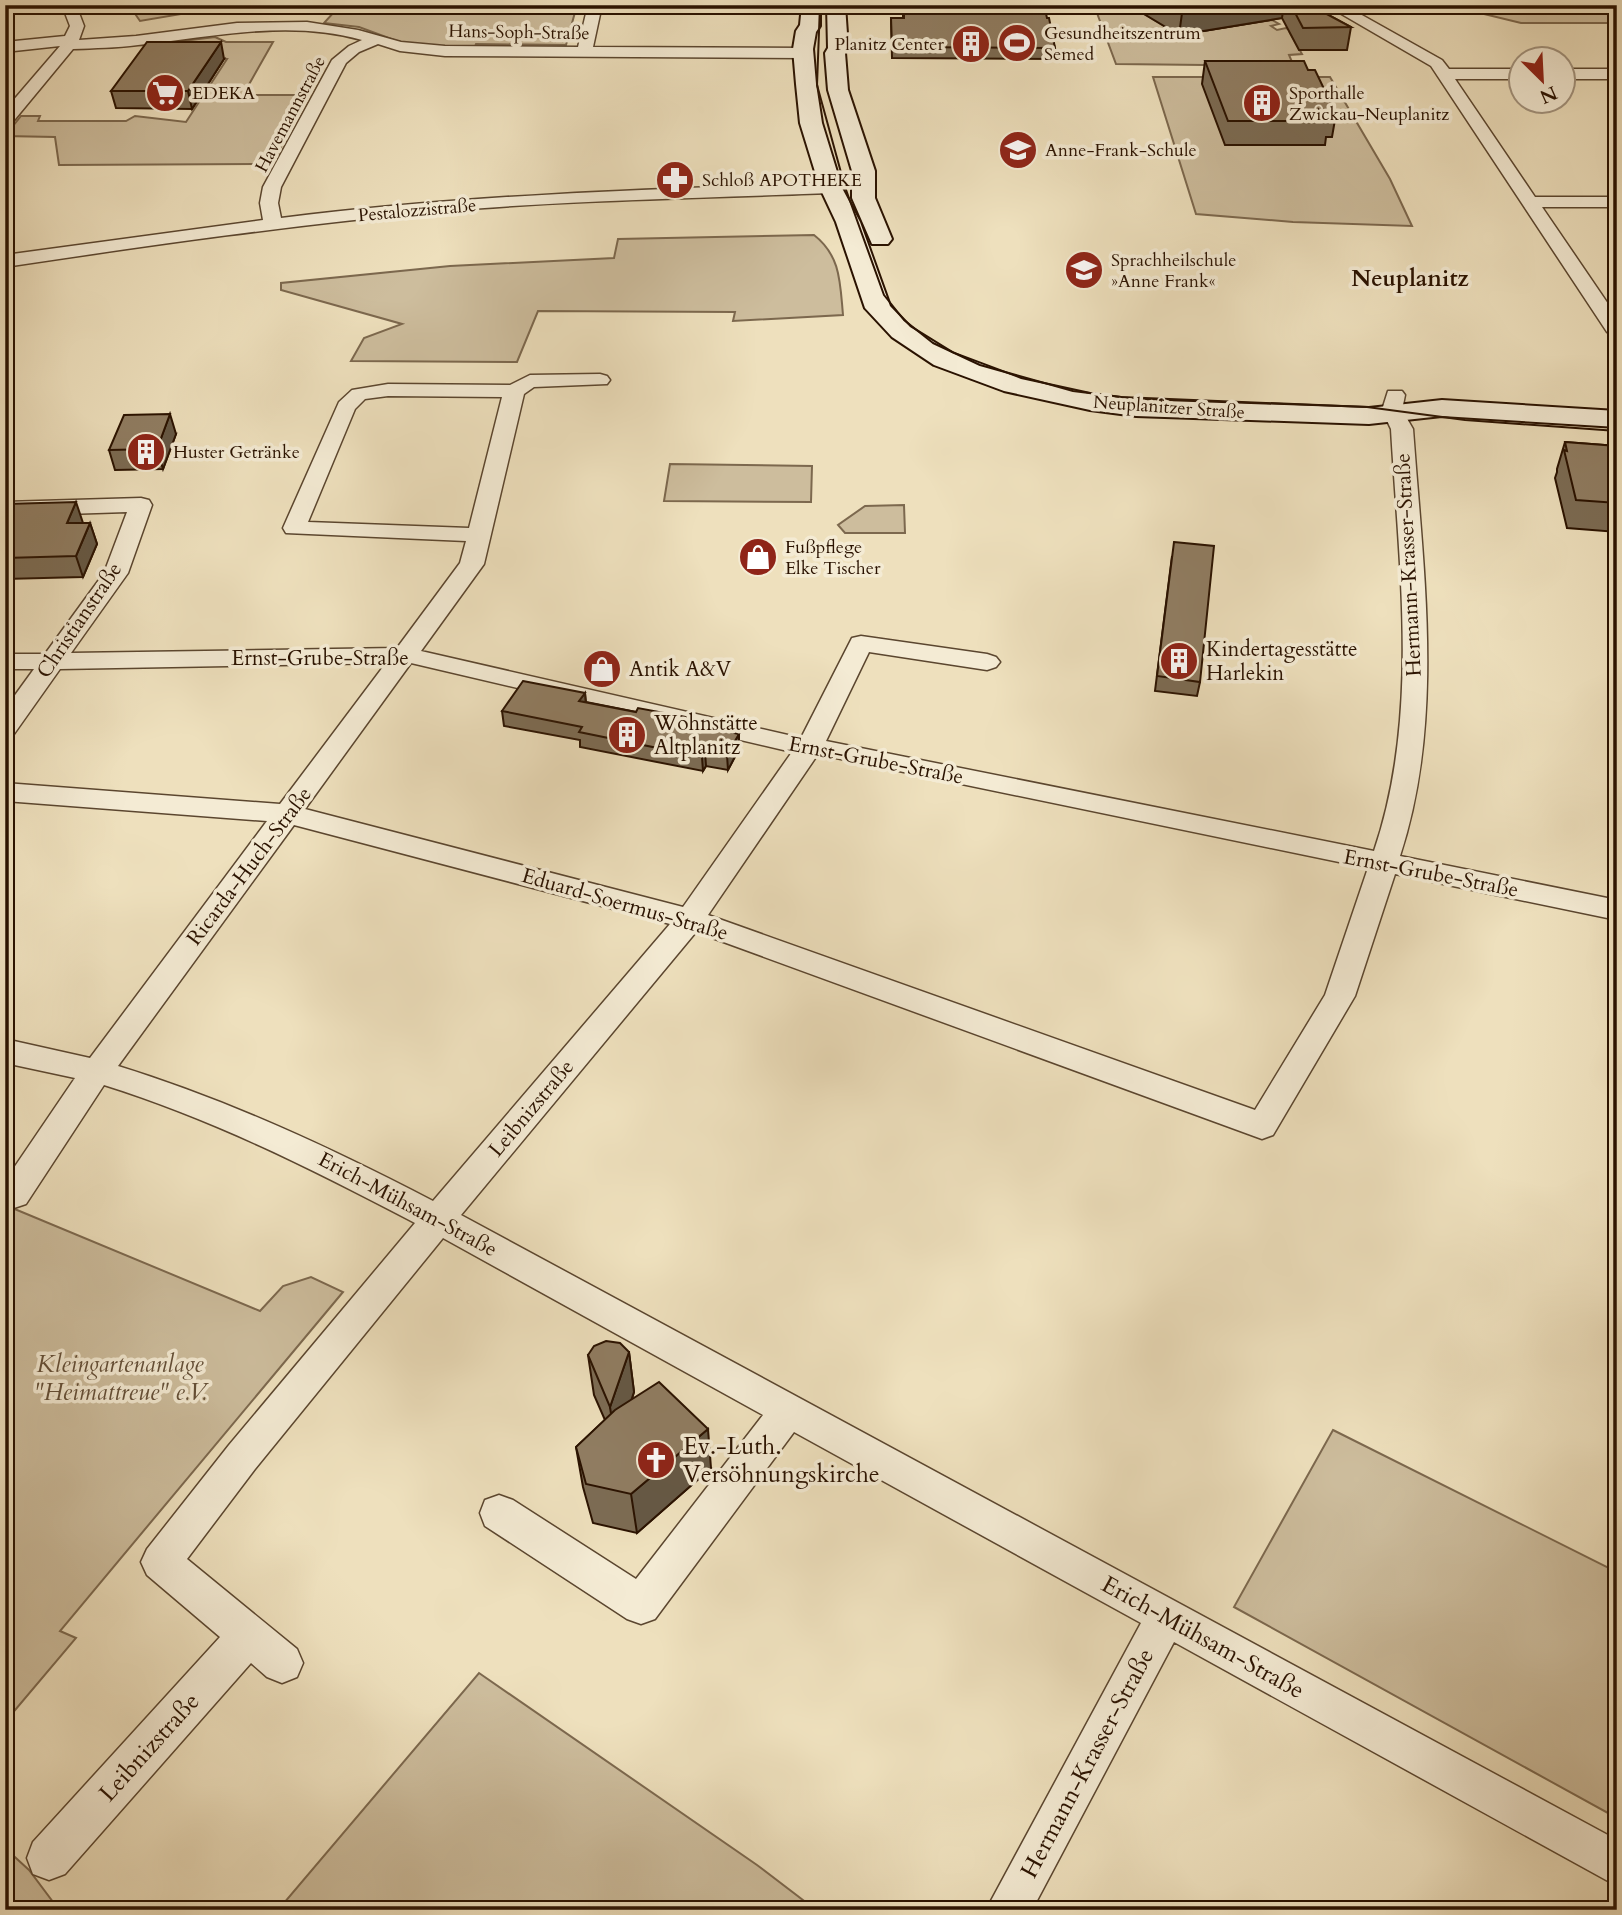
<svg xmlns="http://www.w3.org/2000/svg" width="1622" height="1915" font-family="Cardo,serif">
<rect width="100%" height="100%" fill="#eee0bd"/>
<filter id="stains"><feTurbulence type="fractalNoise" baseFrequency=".00286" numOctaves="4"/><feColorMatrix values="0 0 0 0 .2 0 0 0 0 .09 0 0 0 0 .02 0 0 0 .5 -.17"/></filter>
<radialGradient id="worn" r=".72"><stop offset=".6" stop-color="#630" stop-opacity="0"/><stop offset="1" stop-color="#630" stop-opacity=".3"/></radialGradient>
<!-- green -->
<g fill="#cdbd9d" stroke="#7c684e" stroke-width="2">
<polygon points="129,5 234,5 140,21"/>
<polygon points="349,5 577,5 566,45 476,44 474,49 405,44 359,27 324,23 334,12"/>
<polygon points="1094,5 1129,5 1179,35 1272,20 1279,24 1271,26 1277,30 1286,28 1294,32 1290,33 1302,54 1289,55 1295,69 1284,66 1116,64"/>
<polygon points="1447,5 1617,5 1617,23 1521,23"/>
<polygon points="215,37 226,42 273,42 243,95 308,95 272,164 59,165 55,137 5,136 21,116 40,116 38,121 126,121 135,116 186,122 227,59 154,59 158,44"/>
<polygon points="1153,77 1330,77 1390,179 1412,226 1293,222 1196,214"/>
<path d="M814 235C841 256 840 283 843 315L733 321 735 312 538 311 517 362 351 361 364 338 402 324 281 290V283L450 266 614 258 618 239Z"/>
<polygon points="670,464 812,466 811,502 664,501"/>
<polygon points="904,505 905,533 845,533 838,525 865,506"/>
<polygon points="5,1205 260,1311 283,1286 311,1277 343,1292 60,1631 76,1638 5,1722"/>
<polygon points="1333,1430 1617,1572 1617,1818 1234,1607"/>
<polygon points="479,1673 757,1865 816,1910 278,1910"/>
<polygon points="5,1848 29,1870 59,1910 5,1910"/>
</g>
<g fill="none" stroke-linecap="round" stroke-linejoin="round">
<defs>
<g id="street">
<path d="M62 5H76L84 26 79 40 136 36 237 23 307 22 358 30 401 42 445 46 578 47 588 5H602L593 47 804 48 812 53 804 58 445 56 400 51 378 44 359 52 346 63 281 187 278 203 281 218C464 195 647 189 831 183L840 188 831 193C703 198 574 200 445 211 298 224 152 245 5 267V255L263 220 260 203 263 187 332 60 349 46 362 40C289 19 212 37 138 45 117 48 95 48 73 49L11 124 5 126V110L60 46 5 52V42L65 36 70 26Z"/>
<polygon points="1326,5 1344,5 1442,60 1449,69 1520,69 1520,79 1455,79 1535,197 1617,197 1617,207 1542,207 1617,317 1617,338 1607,332 1431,66"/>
<rect x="1562" y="69" width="55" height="10"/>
<path d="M600 374 607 376 610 380 607 384 534 387 524 394 484 564 421 651 801 738 852 638 861 636 987 654 996 657 1000 662 996 667 987 670 869 652 826 741 1374 851C1420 716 1399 568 1391 429L1382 410 1388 391H1402L1405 395 1402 410 1413 429C1423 570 1445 719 1400 856L1617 900V920L1395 874 1355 996 1273 1135 1262 1139 696 932 461 1215 1617 1840V1886L1174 1642 1032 1910H986L1141 1623 794 1432 655 1619 641 1624 627 1619 485 1526 480 1513 485 1500 499 1495 513 1500 636 1579 763 1415 443 1238 255 1469 187 1559 297 1649 303 1663 297 1677 282 1683 267 1677 251 1663 65 1874 49 1880 33 1874 27 1858 33 1842 220 1637 147 1575 141 1562 147 1549 229 1445 415 1223C314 1170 213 1119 104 1085L26 1204 14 1208 5 1205V1181L75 1078 5 1063V1039L90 1058 267 821 5 801V783L280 804 386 663 60 669 14 734 5 736V709L34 669H5V654H45L104 573 127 512 5 516V502L141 498 149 500 152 505 128 573 71 653 397 648 460 563 466 541 286 533 283 528 339 402 352 390 388 384 510 385 530 375ZM388 396 502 397 469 528 308 522 355 409 365 399ZM411 663 792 752 683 907 305 809ZM816 757 836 758 1368 868 1325 995 1255 1110 708 915ZM294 825 670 924 433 1201C331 1148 228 1100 118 1066Z"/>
</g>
<g id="secondary">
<polygon points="802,5 820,5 820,26 816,32 813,49 816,84 822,123 842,188 860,222 890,306 910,327 952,353 1021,379 1090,394 1136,400 1369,408 1442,400 1617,411 1617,427 1442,416 1369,424 1136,416 1090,410 1004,391 934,365 892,337 865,308 836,222 820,188 800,123 796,84 793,49 796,31 800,25"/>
<polygon points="827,5 845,5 848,48 845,53 848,90 875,171 875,198 892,239 888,244 872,244 852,198 852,171 828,90 825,53 828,48"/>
</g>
</defs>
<!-- street casing -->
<use href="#street" stroke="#5b462f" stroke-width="3"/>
<!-- secondary casing -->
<use href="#secondary" stroke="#2a1200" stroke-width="4"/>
<!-- street -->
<use href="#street" fill="#f4ebd4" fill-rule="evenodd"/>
<!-- secondary -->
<use href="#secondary" fill="#f4ebd4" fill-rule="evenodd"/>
<!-- tram -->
<polyline stroke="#2a1200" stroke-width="2" points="820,5 817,85 845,187 884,295 904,320 933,343 980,365 1073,391 1121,397 1367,407 1465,420 1617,431"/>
</g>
<!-- wall -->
<g fill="#7c6c54" stroke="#2a1200" stroke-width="2">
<polygon points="903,5 1047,18 1055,48 1054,59 892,58 891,18 903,18"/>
<polygon points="1129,5 1310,5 1351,27 1347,50 1299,50 1282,18 1179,35"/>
<polygon points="224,59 192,109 116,108 111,91"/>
<polygon points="1205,61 1308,70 1336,114 1332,137 1326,137 1325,145 1225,145 1202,84"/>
<polygon points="176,434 163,469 115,470 109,450"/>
<polygon points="1565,442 1617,446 1617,532 1567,528 1555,478 1557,472 1557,469"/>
<polygon points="5,504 83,523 90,523 97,544 83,577 5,579"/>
<polygon points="1172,556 1200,682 1197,696 1155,691"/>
<polygon points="585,693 586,702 636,712 718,723 718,730 739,734 739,749 728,770 706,766 703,771 580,747 580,740 504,726 502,711"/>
<polygon points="629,1352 634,1392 632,1399 711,1468 637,1533 593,1523 583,1487 576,1447 605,1420 594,1395 588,1355"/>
</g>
<!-- shaded-wall -->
<g fill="#655845" stroke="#2a1200" stroke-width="2">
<polygon points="1231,5 1284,5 1282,18 1179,35 1182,13"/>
<polygon points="221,42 224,59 192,109 188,91"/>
<polygon points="170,414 176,434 163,469 157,449"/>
<polygon points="76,502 83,523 67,523"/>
<polygon points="90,523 97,544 83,577 76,556"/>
<polygon points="585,693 586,708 579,701"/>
<polygon points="739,734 739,749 728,770 727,755"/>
<polygon points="705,751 706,766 703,771 702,757"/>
<polygon points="629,1352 634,1392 616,1447 610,1407"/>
<polygon points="708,1429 711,1468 637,1533 631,1494"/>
</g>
<!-- building -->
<g fill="#907d62" stroke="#2a1200" stroke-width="2">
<polygon points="904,5 1044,5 1047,18 1049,18 1055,48 892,47 891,18 904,18"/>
<polygon points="1168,5 1231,5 1182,13"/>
<polygon points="1291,5 1310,5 1351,27 1303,28"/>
<polygon points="147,42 221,42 188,91 111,91"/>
<polygon points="1205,61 1304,61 1308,70 1315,70 1336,114 1326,114 1329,121 1228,121"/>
<polygon points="170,414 157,449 109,450 124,415"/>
<polygon points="1565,442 1617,446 1617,503 1576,500 1564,450 1567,451"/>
<polygon points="76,502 67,523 90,523 76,556 5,558 5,504"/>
<polygon points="1174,542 1214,546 1200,682 1157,676"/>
<polygon points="523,681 585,693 579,701 636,712 638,708 718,723 715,729 739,734 727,755 705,751 702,757 579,732 582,727 502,711"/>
<polygon points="606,1341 620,1343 629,1352 610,1407 588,1355 594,1346"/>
<polygon points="659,1382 708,1429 631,1494 586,1484 576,1447 615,1410"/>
</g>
<!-- icons -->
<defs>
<symbol id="stadium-disc" viewBox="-11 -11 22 22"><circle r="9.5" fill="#8f2418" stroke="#f4ebd4"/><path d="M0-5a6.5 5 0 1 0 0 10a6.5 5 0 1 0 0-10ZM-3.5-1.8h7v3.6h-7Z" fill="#fff"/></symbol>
<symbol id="building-disc" viewBox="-11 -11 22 22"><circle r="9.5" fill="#8f2418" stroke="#f4ebd4"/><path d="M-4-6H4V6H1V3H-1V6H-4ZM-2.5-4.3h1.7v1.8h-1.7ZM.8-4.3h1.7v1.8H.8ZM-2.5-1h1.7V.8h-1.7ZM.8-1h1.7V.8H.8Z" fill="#fff"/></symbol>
<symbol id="supermarket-disc" viewBox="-11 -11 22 22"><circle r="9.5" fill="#8f2418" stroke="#f4ebd4"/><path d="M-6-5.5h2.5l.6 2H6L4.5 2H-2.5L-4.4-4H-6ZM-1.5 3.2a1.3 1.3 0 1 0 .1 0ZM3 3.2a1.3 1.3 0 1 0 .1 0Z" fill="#fff"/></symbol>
<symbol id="school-disc" viewBox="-11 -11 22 22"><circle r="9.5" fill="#8f2418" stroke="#f4ebd4"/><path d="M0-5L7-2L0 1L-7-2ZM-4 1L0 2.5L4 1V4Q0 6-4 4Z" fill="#fff"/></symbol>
<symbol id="pharmacy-disc" viewBox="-11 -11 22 22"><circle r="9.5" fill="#8f2418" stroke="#f4ebd4"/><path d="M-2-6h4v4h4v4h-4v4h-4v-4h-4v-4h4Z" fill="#fff"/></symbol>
<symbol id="shop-disc" viewBox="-11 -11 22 22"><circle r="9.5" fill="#8f2418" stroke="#f4ebd4"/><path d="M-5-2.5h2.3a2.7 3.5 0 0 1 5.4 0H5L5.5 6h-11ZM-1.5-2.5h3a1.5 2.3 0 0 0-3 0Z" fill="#fff"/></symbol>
<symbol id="church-disc" viewBox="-11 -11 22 22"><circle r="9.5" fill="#8f2418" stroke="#f4ebd4"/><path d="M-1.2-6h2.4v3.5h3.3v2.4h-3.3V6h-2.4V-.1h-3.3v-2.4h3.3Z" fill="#fff"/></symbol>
</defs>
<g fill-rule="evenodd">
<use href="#stadium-disc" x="995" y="21" width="44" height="44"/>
<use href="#building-disc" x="949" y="22" width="44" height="44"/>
<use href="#supermarket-disc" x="143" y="71" width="44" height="44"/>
<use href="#building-disc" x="1240" y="81" width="44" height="44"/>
<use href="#school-disc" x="996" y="128" width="44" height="44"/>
<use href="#pharmacy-disc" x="653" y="158" width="44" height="44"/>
<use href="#school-disc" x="1062" y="248" width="44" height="44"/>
<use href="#building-disc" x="124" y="430" width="44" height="44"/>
<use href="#shop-disc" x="736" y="535" width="44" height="44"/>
<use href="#building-disc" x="1157" y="639" width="44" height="44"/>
<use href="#shop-disc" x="580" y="647" width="44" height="44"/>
<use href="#building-disc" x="605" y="713" width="44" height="44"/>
<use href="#church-disc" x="634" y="1438" width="44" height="44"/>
</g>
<g text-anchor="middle" stroke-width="7" stroke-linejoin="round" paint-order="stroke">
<!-- far-street labels -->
<g font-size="18" fill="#2a1200" stroke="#f4ebd4">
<text transform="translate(519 32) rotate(1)" y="6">Hans-Soph-Straße</text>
<text transform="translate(290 114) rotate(-62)" y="6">Havemannstraße</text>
<text transform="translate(417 210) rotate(-5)" y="6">Pestalozzistraße</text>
<text transform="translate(1169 407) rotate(4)" y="6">Neuplanitzer Straße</text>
</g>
<!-- far-poi labels -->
<g font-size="18" fill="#2a1200" stroke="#f4ebd4" text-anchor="start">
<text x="1044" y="39">Gesundheitszentrum<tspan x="1044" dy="21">Semed</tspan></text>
<text x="944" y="50" text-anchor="end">Planitz Center</text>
<text x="192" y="99">EDEKA</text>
<text x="1289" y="99">Sporthalle<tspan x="1289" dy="21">Zwickau-Neuplanitz</tspan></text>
<text x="1045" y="156">Anne-Frank-Schule</text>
<text x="702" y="186">Schloß APOTHEKE</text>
<text x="1111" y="266">Sprachheilschule<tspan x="1111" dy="21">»Anne Frank«</tspan></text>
<text x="173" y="458">Huster Getränke</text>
<text x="785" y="553">Fußpflege<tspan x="785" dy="21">Elke Tischer</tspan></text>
</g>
<!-- street labels -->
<g font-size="21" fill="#2a1200" stroke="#f4ebd4">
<text transform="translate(1408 565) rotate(-93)" y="7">Hermann-Krasser-Straße</text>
<text transform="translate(79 620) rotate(-56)" y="7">Christianstraße</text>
<text x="320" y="665">Ernst-Grube-Straße</text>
<text transform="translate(876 760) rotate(11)" y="7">Ernst-Grube-Straße</text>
<text transform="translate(249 866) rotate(-53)" y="7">Ricarda-Huch-Straße</text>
<text transform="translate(1431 873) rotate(11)" y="7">Ernst-Grube-Straße</text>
<text transform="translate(625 904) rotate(16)" y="7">Eduard-Soermus-Straße</text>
<text transform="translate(531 1108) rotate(-50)" y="7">Leibnizstraße</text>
<text transform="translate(408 1204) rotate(28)" y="7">Erich-Mühsam-Straße</text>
</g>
<!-- poi labels -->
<g font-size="21" fill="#2a1200" stroke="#f4ebd4" text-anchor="start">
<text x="1206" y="656">Kindertagesstätte<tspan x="1206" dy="24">Harlekin</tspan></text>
<text x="629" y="676">Antik A&amp;V</text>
<text x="654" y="730">Wohnstätte<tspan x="654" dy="24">Altplanitz</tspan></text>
</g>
<!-- far-district labels -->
<g font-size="23" font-weight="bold" fill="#2a1200" stroke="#f4ebd4">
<text x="1410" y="286">Neuplanitz</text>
</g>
<!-- near-park labels -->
<g font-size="24" font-style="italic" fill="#634e37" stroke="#f4ebd4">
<text x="120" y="1372">Kleingartenanlage<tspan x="120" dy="28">"Heimattreue" e.V.</tspan></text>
</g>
<!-- near-poi labels -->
<g font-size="24" fill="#2a1200" stroke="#f4ebd4" text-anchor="start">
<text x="683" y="1454">Ev.-Luth.<tspan x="683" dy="28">Versöhnungskirche</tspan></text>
</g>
<!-- near-street labels -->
<g font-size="24" fill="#2a1200" stroke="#f4ebd4">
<text transform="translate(1203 1637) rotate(29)" y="8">Erich-Mühsam-Straße</text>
<text transform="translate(149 1747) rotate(-48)" y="8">Leibnizstraße</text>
<text transform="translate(1087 1763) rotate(-62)" y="8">Hermann-Krasser-Straße</text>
</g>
</g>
<!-- margin -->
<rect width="1622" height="1915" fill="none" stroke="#eee0bd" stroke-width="28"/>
<rect x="7" y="7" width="1608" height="1901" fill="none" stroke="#2a1200" stroke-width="3.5"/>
<rect x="14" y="14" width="1594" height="1887" fill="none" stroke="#2a1200" stroke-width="2"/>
<!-- north arrow -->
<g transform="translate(1542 80) rotate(156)"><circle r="33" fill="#f4ebd4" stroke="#a3947f" stroke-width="2"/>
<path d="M0-5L12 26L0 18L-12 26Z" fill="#8f2418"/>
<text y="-10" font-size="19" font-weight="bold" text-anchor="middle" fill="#2a1200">N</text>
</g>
<rect width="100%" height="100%" filter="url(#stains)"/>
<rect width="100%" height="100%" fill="url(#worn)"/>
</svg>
